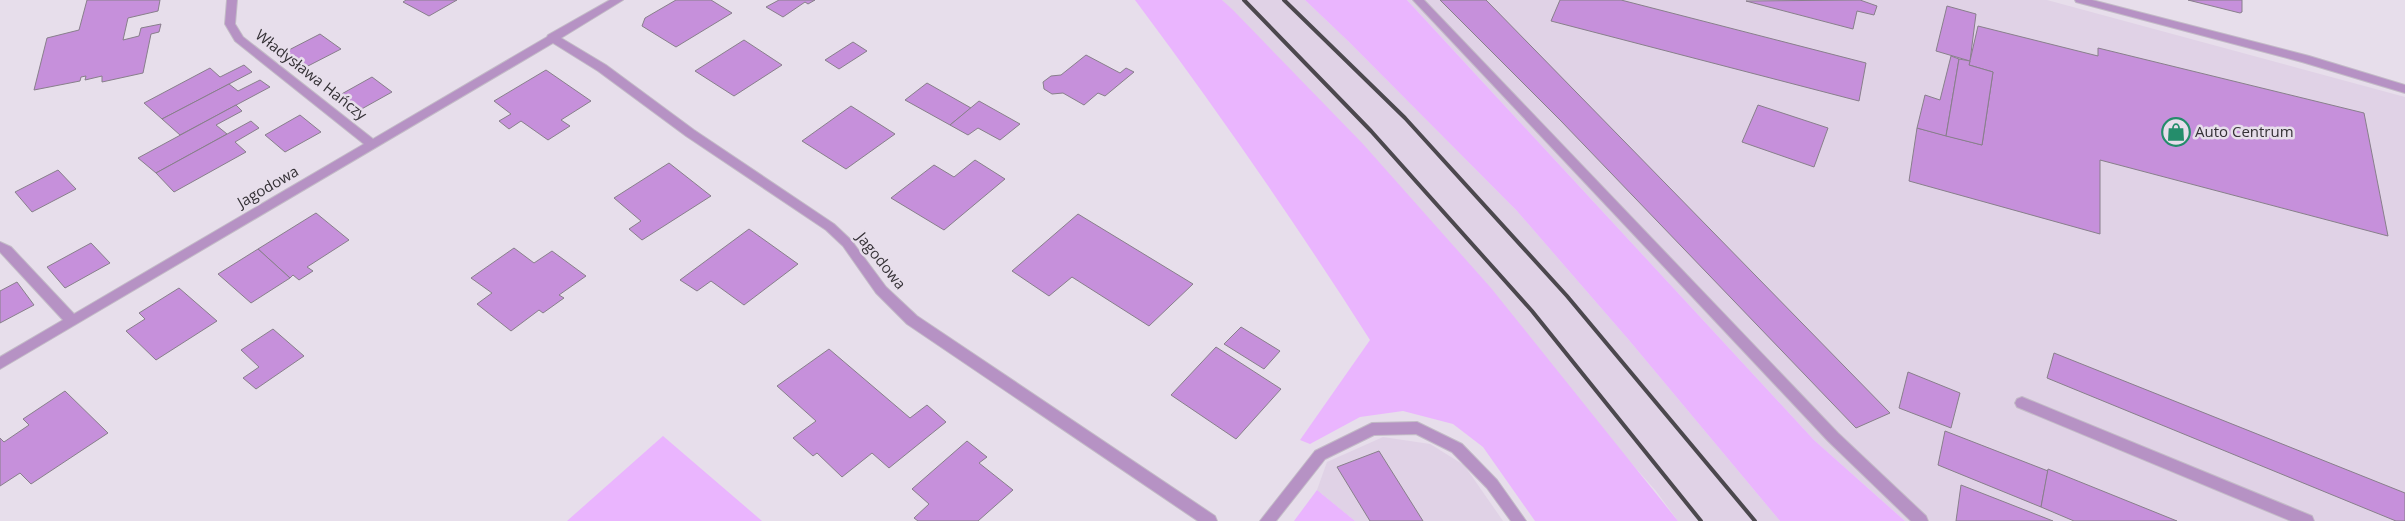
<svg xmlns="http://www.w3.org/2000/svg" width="2405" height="521" font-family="'Open Sans',sans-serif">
<rect width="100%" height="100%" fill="#e7deeb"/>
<!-- built -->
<g fill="#e0d2e6">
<polygon points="1222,0 1305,0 1348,41 1517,211 1628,339 1780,521 1678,521 1656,491"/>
<polygon points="1407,0 2047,0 2405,97 2405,521 1905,521 1814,440"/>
<polygon points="1383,437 1430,444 1464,465 1503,521 1355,521 1317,490 1327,462"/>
</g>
<!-- green -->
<g fill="#eab5fe">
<path d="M1135 0H1222L1233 10 1363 144 1491 288 1678 521H1535L1483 447 1453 424 1403 411 1360 417 1310 444 1300 440 1370 340C1296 224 1218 111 1135 0Z"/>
<polygon points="1305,0 1407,0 1814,440 1905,521 1780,521 1628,339 1517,211 1348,41"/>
<polygon points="663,436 762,521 567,521"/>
<polygon points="1317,490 1355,521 1294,521"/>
</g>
<!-- building -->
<g fill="#c690db" stroke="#887f8b">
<polygon points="87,0 160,0 158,11 128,18 123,40 139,36 141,28 161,24 159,32 151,34 143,73 102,82 102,76 85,80 86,76 81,77 80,81 34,90 47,38 79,30"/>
<polygon points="406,0 457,0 429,16 403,2"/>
<polygon points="676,0 711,0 732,13 676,47 642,26 645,18"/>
<polygon points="779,0 815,0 808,4 805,2 783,17 766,7"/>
<polygon points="1440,0 1486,0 1890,413 1856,428 1561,121"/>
<polygon points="1560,0 1621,0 1866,63 1859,101 1551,21"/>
<polygon points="1860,0 1877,6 1874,15 1857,11 1853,29 1746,1"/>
<polygon points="2188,0 2242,0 2242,12 2240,13"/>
<polygon points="1947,6 1976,14 1970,61 1936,51"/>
<polygon points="1978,26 2098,56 2098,48 2364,113 2388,236 2100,160 2100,234 1909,181 1917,128 1982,145 1993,72 1969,65"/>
<polygon points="320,34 341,49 306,67 285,52"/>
<polygon points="744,40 782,65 734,96 695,71"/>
<polygon points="853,42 867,51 839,69 825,60"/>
<polygon points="1086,55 1120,73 1126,68 1134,72 1105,96 1098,93 1084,105 1063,93 1052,94 1044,89 1043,82 1051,76 1061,75"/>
<polygon points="1951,56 1959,59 1946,136 1917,128 1925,95 1940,100"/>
<polygon points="1959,59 1970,61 1969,65 1993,72 1982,145 1946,136"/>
<polygon points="244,65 252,72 162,119 144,103 210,68 220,77"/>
<polygon points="546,70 591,101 561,120 570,126 548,140 521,121 509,129 499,121 511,114 494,101"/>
<polygon points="372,77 392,92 358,111 338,96"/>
<polygon points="260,80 270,87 180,135 162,119 229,84 238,91"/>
<polygon points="927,83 971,108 950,125 905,100"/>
<polygon points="979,101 1020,124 1000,140 978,128 968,135 950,125"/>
<polygon points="236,105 242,111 216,125 227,134 156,173 138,158"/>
<polygon points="1758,105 1828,128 1814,167 1742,142"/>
<polygon points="851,106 895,134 846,169 802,141"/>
<polygon points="300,115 321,132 285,152 265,135"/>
<polygon points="251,121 259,128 235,142 246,152 174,192 156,173"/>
<polygon points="975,160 1005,179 944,230 891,198 934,165 954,177"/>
<polygon points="669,163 711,196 642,240 629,229 641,221 614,198"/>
<polygon points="58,170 76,189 32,212 15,192"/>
<polygon points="316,213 349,240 307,267 313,271 299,280 293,275 290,278 258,249"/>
<polygon points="1078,214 1193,284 1149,326 1072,277 1049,296 1012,271"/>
<polygon points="749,229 798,264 744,305 711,281 697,291 680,280"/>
<polygon points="91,243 110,263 65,288 47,267"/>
<polygon points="514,248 534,263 552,251 586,276 559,295 564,298 543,313 539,310 511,331 477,304 492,293 471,278"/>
<polygon points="258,249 290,278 251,303 218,274"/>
<polygon points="17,282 34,305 0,323 0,291"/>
<polygon points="179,288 217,321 156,360 126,331 145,319 139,313"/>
<polygon points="1241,327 1280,351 1264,369 1224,344"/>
<polygon points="273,329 304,356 256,389 243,378 259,367 241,350"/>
<polygon points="1216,347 1281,389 1236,439 1171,395"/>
<polygon points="829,349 910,418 927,405 946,422 889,468 872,453 842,477 817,453 813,456 793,438 816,421 777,386"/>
<polygon points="2054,353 2405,493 2405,521 2396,521 2047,378"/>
<polygon points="1908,372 1960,393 1951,428 1899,408"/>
<polygon points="65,391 108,433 31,484 20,473 0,486 0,438 4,442 29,425 23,419"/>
<polygon points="1945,431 2048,471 2041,507 1938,465"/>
<polygon points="967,441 987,457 979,463 1013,490 978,521 918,521 914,518 929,504 912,489"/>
<polygon points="1379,451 1423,521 1370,521 1337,467"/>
<polygon points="2048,469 2177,521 2074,521 2041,507"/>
<polygon points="1961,485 2053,521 1956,521"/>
</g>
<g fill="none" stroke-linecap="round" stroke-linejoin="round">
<defs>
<g id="service">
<polygon points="1413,0 1424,0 1838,433 1926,516 1928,521 1911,521 1828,441"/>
<polygon points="2075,0 2092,0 2309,56 2405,85 2405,93 2302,62 2076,2"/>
<polygon points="2022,397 2312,516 2314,521 2291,521 2017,407 2015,403 2017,399"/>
<polygon points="1417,422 1462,444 1497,480 1526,521 1511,521 1487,488 1452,452 1416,434 1374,435 1325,459 1276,521 1260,521 1315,451 1372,423"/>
</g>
<polygon id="minor" points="227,0 237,0 235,24 243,37 373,139 547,37 548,35 610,0 623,0 561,38 606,65 694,130 834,224 851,240 886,287 917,316 1215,516 1217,521 1198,521 907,324 876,293 843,246 826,230 686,136 598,71 553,43 0,369 0,357 63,320 0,252 0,242 11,247 74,314 364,144 235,41 225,24"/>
</defs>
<!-- service casing -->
<use href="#service" stroke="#c3bbc7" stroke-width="2"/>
<!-- minor casing -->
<use href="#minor" stroke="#c3bbc7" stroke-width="2"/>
<!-- service -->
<use href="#service" fill="#b692c4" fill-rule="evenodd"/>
<!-- minor -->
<use href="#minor" fill="#b692c4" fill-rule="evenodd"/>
<!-- rail -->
<g stroke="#4c484e" stroke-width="4">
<polyline points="1244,0 1371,131 1532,311 1701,521"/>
<polyline points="1284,0 1405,118 1567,296 1755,521"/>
</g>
</g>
<!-- icons -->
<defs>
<symbol id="shop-ring" viewBox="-11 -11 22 22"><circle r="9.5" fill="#e7deeb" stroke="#248d6b" stroke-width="1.5"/><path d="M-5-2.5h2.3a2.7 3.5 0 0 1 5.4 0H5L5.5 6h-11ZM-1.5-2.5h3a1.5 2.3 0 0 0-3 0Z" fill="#248d6b"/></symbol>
</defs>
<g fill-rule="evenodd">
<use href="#shop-ring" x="2160" y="116" width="32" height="32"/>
</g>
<g text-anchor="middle" stroke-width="5" stroke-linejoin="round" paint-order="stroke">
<!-- street labels -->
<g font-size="15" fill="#353136" stroke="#e7deeb">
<text transform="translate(311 75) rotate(38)" y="5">Władysława Hańczy</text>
<text transform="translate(268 187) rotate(-30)" y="5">Jagodowa</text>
<text transform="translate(881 261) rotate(51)" y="5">Jagodowa</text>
</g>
<!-- poi labels -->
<g font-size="15" fill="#353136" stroke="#e7deeb" text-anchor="start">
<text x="2195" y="137">Auto Centrum</text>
</g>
</g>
</svg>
